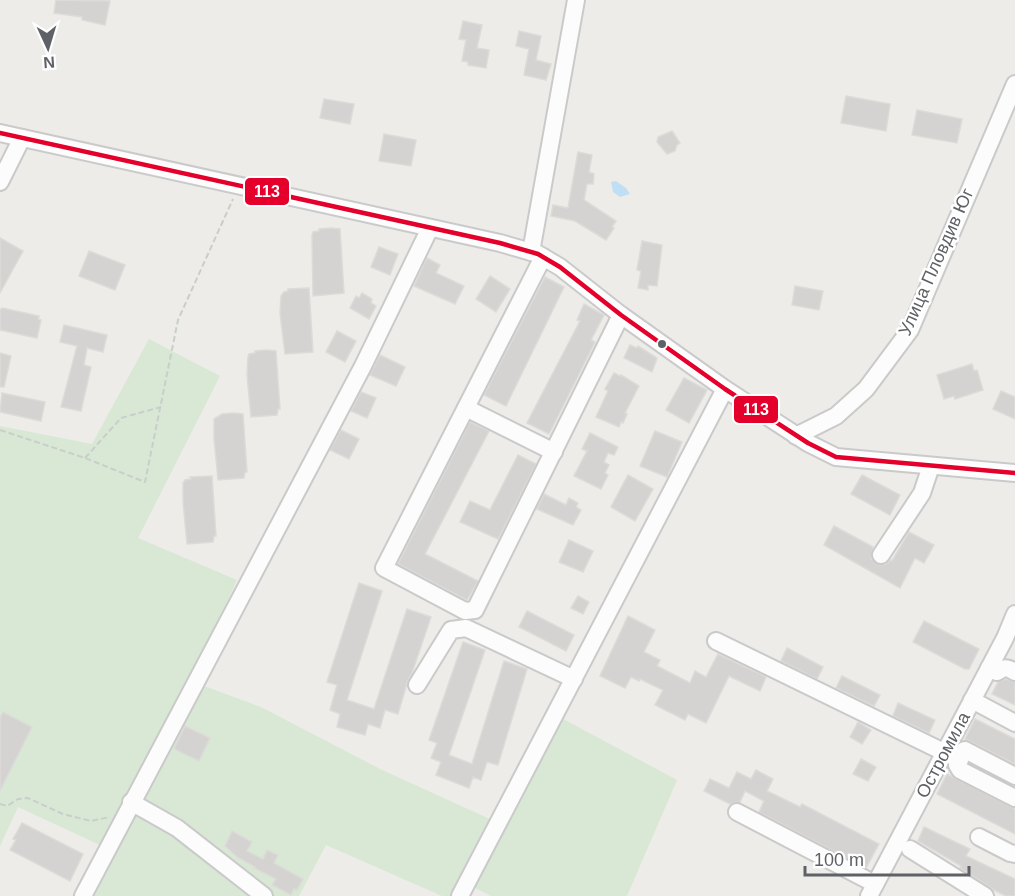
<svg xmlns="http://www.w3.org/2000/svg" width="1015" height="896" font-family="Arial,sans-serif">
<rect width="100%" height="100%" fill="#edece8"/>
<!-- green -->
<polygon fill="#d8e8d5" points="149,339 220,376 138,538 237,580 191,681 261,707 380,769 492,820 554,714 677,780 627,896 491,896 467,884 461,896 442,896 326,845 299,896 92,896 102,846 18,807 0,846 0,426 92,444"/>
<!-- water -->
<polygon fill="#c0dff4" points="616,181 626,188 630,194 620,197 613,192 611,182"/>
<!-- building -->
<g fill="#d4d3d1" stroke="#dcdbd8" stroke-width="1.5">
<polygon points="56,0 110,1 105,25 82,20 82,17 54,13"/>
<polygon points="463,21 482,25 477,48 489,50 486,68 468,65 468,62 462,61 466,40 459,39"/>
<polygon points="519,31 541,36 536,60 551,64 546,80 524,75 529,49 516,46"/>
<polygon points="846,96 890,104 886,131 841,123"/>
<polygon points="324,99 354,104 350,124 320,118"/>
<polygon points="917,110 962,119 957,143 912,135"/>
<polygon points="672,131 680,143 677,145 675,151 667,154 657,142 658,137"/>
<polygon points="384,134 416,140 411,166 379,161"/>
<polygon points="578,152 592,155 589,172 594,174 593,184 587,184 584,200 616,221 612,227 614,228 606,240 575,221 551,216 553,205 568,208"/>
<polygon points="331,228 340,229 344,293 313,296 312,235 313,232 319,231 319,229"/>
<polygon points="0,238 23,251 0,293"/>
<polygon points="642,241 662,245 657,286 648,285 648,290 638,288 641,271 637,270"/>
<polygon points="379,247 398,254 390,275 371,267"/>
<polygon points="89,251 125,265 115,290 79,276"/>
<polygon points="427,258 440,265 436,273 464,286 455,304 414,286"/>
<polygon points="490,276 510,289 496,312 476,299"/>
<polygon points="545,277 564,287 506,406 484,395"/>
<polygon points="795,286 823,291 819,310 792,305"/>
<polygon points="309,288 313,352 285,354 280,313 281,296 284,292 288,291 288,289"/>
<polygon points="362,293 372,299 371,303 376,306 369,319 350,308 356,296 359,298"/>
<polygon points="584,304 604,315 591,340 595,342 549,434 527,423 580,321 577,320"/>
<polygon points="2,308 39,316 38,319 41,320 37,338 0,330 0,310"/>
<polygon points="64,325 107,335 103,352 87,348 84,365 91,367 81,411 61,407 77,346 60,342"/>
<polygon points="337,331 356,341 345,362 326,352"/>
<polygon points="630,345 637,348 638,346 657,358 652,372 624,358"/>
<polygon points="267,350 276,351 280,409 278,409 277,415 251,417 247,375 248,357 249,354 255,353 255,351"/>
<polygon points="0,353 11,356 4,387 0,387"/>
<polygon points="380,355 405,367 396,386 370,375"/>
<polygon points="972,364 974,371 977,370 983,390 955,399 954,396 944,399 937,375"/>
<polygon points="614,373 620,376 621,375 639,386 625,413 627,414 623,423 621,422 619,427 596,417 608,391 605,389"/>
<polygon points="684,378 707,390 689,423 666,410"/>
<polygon points="1001,391 1015,397 1015,419 993,409"/>
<polygon points="361,392 376,398 367,418 351,411"/>
<polygon points="2,393 45,402 41,421 0,412"/>
<polygon points="234,413 243,414 247,472 245,472 244,478 218,480 214,438 214,419 222,414"/>
<polygon points="470,422 489,431 425,554 478,581 467,600 398,564"/>
<polygon points="341,430 359,439 349,459 330,450"/>
<polygon points="655,431 682,442 667,477 640,466"/>
<polygon points="590,433 618,447 614,455 608,453 604,462 609,465 605,473 608,475 601,489 574,476 587,451 582,449"/>
<polygon points="518,455 536,464 498,539 460,522 470,501 490,510"/>
<polygon points="628,475 653,489 635,521 611,507"/>
<polygon points="862,475 900,495 890,515 851,494"/>
<polygon points="212,476 216,536 214,536 213,542 187,544 183,501 183,483 185,480 191,479 190,477"/>
<polygon points="544,494 566,505 569,498 578,503 576,507 581,510 573,525 537,509"/>
<polygon points="834,526 873,547 871,559 880,565 886,564 891,560 892,561 909,532 934,545 924,563 915,558 900,588 824,545"/>
<polygon points="569,540 593,551 583,572 559,562"/>
<polygon points="359,583 382,591 347,700 374,709 407,609 431,617 412,673 408,680 398,714 385,710 380,728 368,724 365,735 337,727 340,714 330,710 337,685 327,682"/>
<polygon points="578,596 589,602 583,614 571,608"/>
<polygon points="527,611 574,635 566,651 519,627"/>
<polygon points="628,616 655,630 644,652 660,660 657,666 690,683 695,671 706,677 718,654 766,677 760,691 729,676 706,723 688,714 685,720 655,705 663,690 640,679 639,681 631,677 625,688 600,676"/>
<polygon points="924,621 979,649 969,669 965,669 913,642"/>
<polygon points="463,642 485,650 449,755 472,764 504,661 527,669 498,765 487,762 481,780 473,777 469,788 436,775 441,762 431,758 437,743 429,740"/>
<polygon points="787,648 823,667 817,679 781,661"/>
<polygon points="842,676 880,695 874,706 836,688"/>
<polygon points="1006,679 1015,682 1015,705 992,694 998,682"/>
<polygon points="898,703 935,720 929,733 893,716"/>
<polygon points="3,712 32,727 0,791 0,718"/>
<polygon points="975,719 1015,739 1015,764 965,739"/>
<polygon points="858,722 871,730 862,744 850,737"/>
<polygon points="185,726 210,738 199,761 174,749"/>
<polygon points="861,759 876,767 868,781 853,774"/>
<polygon points="756,770 773,779 767,791 800,807 802,804 879,844 866,868 759,812 764,801 745,791 740,802 730,804 704,791 710,779 729,788 737,772 751,779"/>
<polygon points="947,774 1015,809 1015,834 937,794"/>
<polygon points="22,823 83,854 70,881 10,850 16,840 13,839"/>
<polygon points="924,827 970,849 966,856 1015,879 1015,896 1006,896 994,890 960,868 961,866 918,841"/>
<polygon points="232,831 252,842 247,851 263,859 267,850 278,855 274,863 303,879 297,890 294,889 291,895 272,885 276,879 254,868 255,867 237,857 225,846"/>
</g>
<g fill="none" stroke-linecap="round" stroke-linejoin="round">
<defs>
<g id="minor">
<polyline points="0,133 500,243 538,254 560,267 621,315 725,389 808,443 836,457 1015,473"/>
<polyline points="0,182 22,138"/>
<polyline points="531,252 576,0"/>
<polyline points="543,257 384,568 465,611 475,610 621,315"/>
<polyline points="466,408 554,452"/>
<polyline points="796,436 836,416 866,389 910,330 1015,84"/>
<polyline points="881,555 922,493 931,466"/>
<polyline points="716,641 960,760"/>
<path d="M989 668 997 672C1005 667 1007 667 1015 672"/>
<polyline points="417,685 451,630 466,628 574,679"/>
<polyline points="972,700 1015,723"/>
<polyline points="1015,776 965,750 963,751 957,765 960,770 1015,798"/>
<polyline points="131,802 177,828 264,896"/>
<polyline points="737,812 875,884"/>
<polyline points="979,837 1010,853 1015,854"/>
<polyline points="910,849 985,896"/>
<polyline points="83,896 363,366 430,228"/>
<polyline points="460,896 725,389"/>
<polyline points="869,896 1005,638 1015,614"/>
</g>
</defs>
<!-- minor casing -->
<use href="#minor" stroke="#cacaca" stroke-width="20"/>
<!-- path -->
<g stroke="#c9cecb" stroke-width="2" stroke-dasharray="6 3" stroke-linecap="butt">
<polyline points="0,430 85,458 145,482 178,320 233,199"/>
<polyline points="85,458 121,418 161,407"/>
<polyline points="0,804 7,806 18,799 28,798 63,814 91,821 110,817"/>
</g>
<!-- minor -->
<use href="#minor" stroke="#fcfcfc" stroke-width="16"/>
<defs>
<polyline id="bus-1" points="0,133 500,243 538,254 560,267 621,315 725,389 808,443 836,457 1015,473"/>
</defs>
<!-- bus-1 casing -->
<use href="#bus-1" stroke="#fff" stroke-width="9"/>
<!-- bus-1 -->
<use href="#bus-1" stroke="#e4002b" stroke-width="4.5"/>
</g>
<!-- markers -->
<circle fill="#5e6165" stroke="#fff" stroke-width="2" cx="662" cy="344" r="5"/>
<g text-anchor="middle" stroke-width="5" stroke-linejoin="round" paint-order="stroke">
<!-- street labels -->
<g font-size="18" fill="#5e6165" stroke="#fff">
<text transform="translate(936 262) rotate(-66)" y="6">Улица Пловдив Юг</text>
<text transform="translate(943 755) rotate(-62)" y="6">Остромила</text>
</g>
</g>
<g stroke="#fff" stroke-width="2">
<rect x="244" y="177" width="46" height="29" rx="6" fill="#e4002b"/>
<rect x="733" y="395" width="46" height="29" rx="6" fill="#e4002b"/>
</g>
<g font-size="16" text-anchor="middle" font-weight="bold" fill="#fff">
<text x="267" y="197">113</text>
<text x="756" y="415">113</text>
</g>
<!-- north arrow -->
<g transform="translate(48 48) rotate(176)" stroke="#ffffff" stroke-width="4.5" paint-order="stroke">
<path d="M0-4.5L10 22L0 15L-10 22Z" fill="#5e6165"/>
<text y="-9" font-size="16" font-weight="bold" text-anchor="middle" fill="#5e6165">N</text>
</g>
<!-- scale -->
<path d="M805 866v9h164v-9" fill="none" stroke="#5e6165" stroke-width="3"/>
<text x="814" y="866" font-size="18" fill="#5e6165" stroke="#ffffff" stroke-width="4.5" paint-order="stroke">100 m</text>
</svg>
